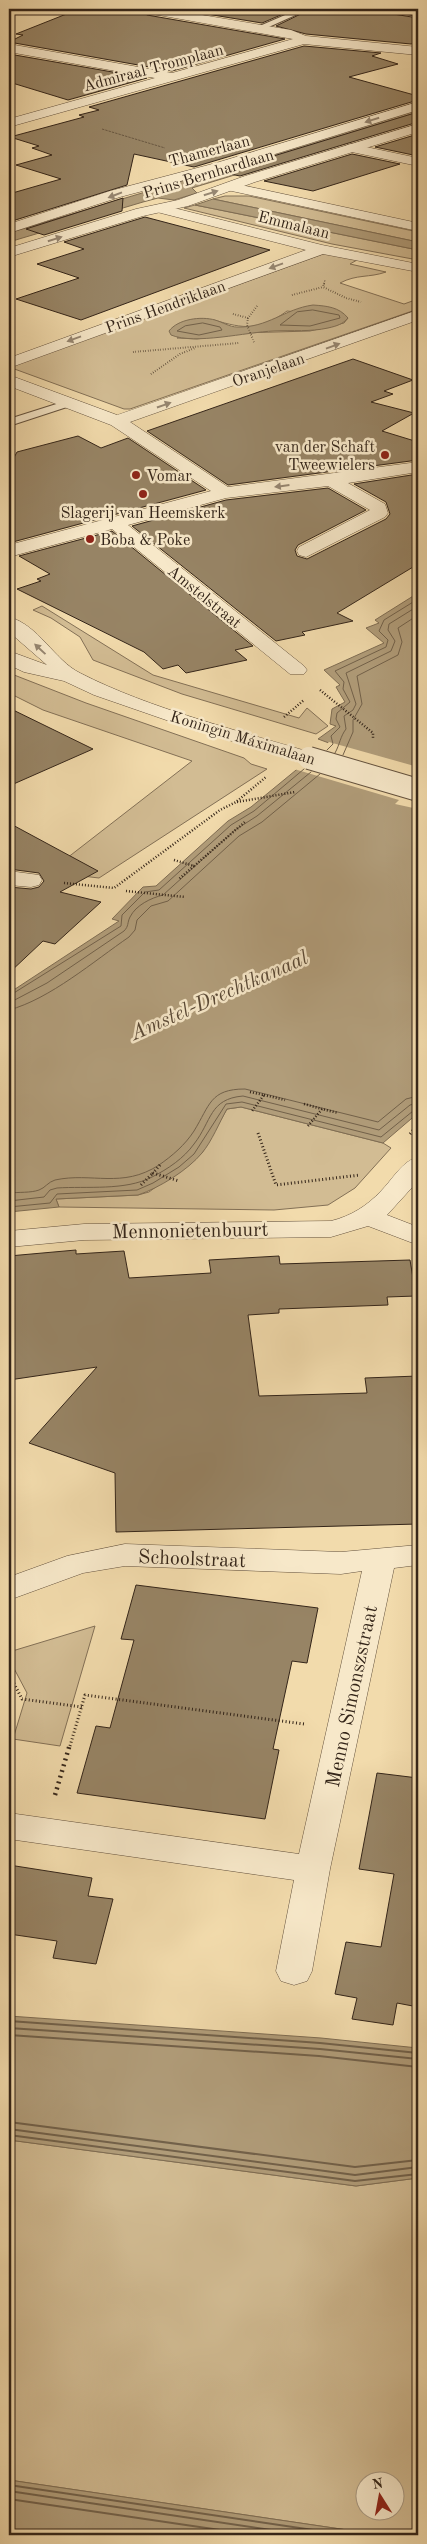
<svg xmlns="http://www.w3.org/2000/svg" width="427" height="2544" font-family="'Old Standard TT',serif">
<rect width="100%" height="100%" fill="#f2dbac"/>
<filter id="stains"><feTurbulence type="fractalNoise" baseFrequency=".004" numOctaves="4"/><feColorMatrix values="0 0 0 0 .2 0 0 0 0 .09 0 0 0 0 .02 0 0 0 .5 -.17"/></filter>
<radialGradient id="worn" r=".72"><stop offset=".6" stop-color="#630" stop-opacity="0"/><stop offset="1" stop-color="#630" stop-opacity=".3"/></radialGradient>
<!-- green -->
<g fill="#d2bc93" stroke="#837056" fill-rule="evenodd">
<polygon points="225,196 249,196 418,232 418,242 213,199"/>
<polygon points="195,205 418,250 418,260 332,244 184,208"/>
<path d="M326 253 357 260 350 264 386 272C369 278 357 274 340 283L404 304 418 299V309L130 409H124L9 367ZM287 311 348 318 344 323 310 331 240 333 197 339 177 338 214 320C244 329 260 331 287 311Z"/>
<polygon points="42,606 153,675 299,718 307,708 328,726 316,734 182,694 93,660 80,637 51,618 33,610"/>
<polygon points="9,673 86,703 244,758 251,764 267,769 99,878 49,872 192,761 43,710 9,693"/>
<polygon points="241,1107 383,1143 391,1148 355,1188 328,1205 274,1210 59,1207 56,1199 138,1195 149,1192 202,1153 227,1109"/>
<polygon points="95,1626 60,1746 13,1739 27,1693 9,1659 9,1652"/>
<path d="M9 2140 356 2186 418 2178V2535H381L9 2480ZM364 2482H394V2512H364Z"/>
</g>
<!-- water -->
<g fill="#b19d7a" stroke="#7f6d53">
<polygon points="418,110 418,119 192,188 197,193 174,200 158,198 143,202 9,242 9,233"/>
<polygon points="213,199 418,242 418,250 195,205"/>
<path d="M313 305C327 306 339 307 348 318 343 324 337 326 328 328 310 332 293 330 274 331 246 332 195 345 171 335L169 331C178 319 201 316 215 320 222 322 230 327 237 327 268 328 284 309 313 305Z"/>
<path d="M418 593V1113L383 1143 241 1107 227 1109C219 1123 212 1141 202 1153 188 1170 159 1188 138 1195L56 1199 59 1207 9 1212V993L119 921 112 919 143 887 156 886 228 821 251 807 329 743 318 739 336 726 330 724 332 709 345 702 336 687 340 685 324 670 384 643 366 628 379 623 375 620Z"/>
<polygon points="9,2016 321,2038 418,2048 418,2178 356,2186 9,2140"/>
<polygon points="9,2480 381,2535 9,2535"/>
</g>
<!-- pier -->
<polygon fill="#f2dbac" points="329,742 418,767 418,809 395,804 399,800 294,769"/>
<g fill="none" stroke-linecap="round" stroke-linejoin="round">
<!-- shore-far1 -->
<g stroke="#72614a" stroke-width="1">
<polygon points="313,310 339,315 340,318 310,326 280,325 297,312"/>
<polygon points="203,323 220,327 222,330 199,335 177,331 185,326"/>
<polyline points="327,750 333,744 331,736 340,727 336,719 337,713 350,702 343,689 344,682 335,671 386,647 388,640 379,631 384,620 418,599"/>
<path d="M335 753C340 744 340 737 346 729L344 716 353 710 356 704 346 673 391 651 395 641 388 630 389 624 418 606"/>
<polyline points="343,755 353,732 353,720 362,704 357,676 398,655 402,642 398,628 418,615"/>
<polyline points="9,996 121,926 122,915 145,892 159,890 231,825 254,811 304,769"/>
<path d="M9 1003 47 983 124 931C129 926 127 923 130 917 136 905 151 898 163 895L235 830 257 816 311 772"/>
<path d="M9 1010C50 999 94 961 129 937L135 930 137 920 151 906 168 901 239 836 262 822 320 774"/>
<path d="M9 1193C18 1192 31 1193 39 1190 45 1188 48 1182 55 1180 92 1172 122 1189 159 1165 172 1156 185 1145 194 1131 210 1105 210 1089 245 1089L378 1122 406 1099 418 1096"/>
<path d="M9 1201 44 1197 50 1190 57 1188C87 1186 125 1191 152 1177 168 1169 184 1158 194 1144 212 1121 209 1099 243 1096L379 1130 410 1105 418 1103"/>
<polyline points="9,1207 50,1203 57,1194 137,1190 153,1183 179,1167 194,1154 226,1104 242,1102 381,1137 413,1111 418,1110"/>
</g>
<!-- shore -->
<g stroke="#72614a" stroke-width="2">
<polyline points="9,2021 320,2043 418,2053"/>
<polyline points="9,2028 320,2049 418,2059"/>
<polyline points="9,2035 319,2056 418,2067"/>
<polyline points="9,2122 355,2167 418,2160"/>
<polyline points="9,2129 355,2175 418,2167"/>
<polyline points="9,2135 355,2181 418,2174"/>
<polyline points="9,2485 347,2535"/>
<polyline points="9,2491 305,2535"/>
<polyline points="9,2499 254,2535"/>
</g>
</g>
<!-- building -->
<g fill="#978465" stroke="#342519">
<polygon points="79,9 139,9 147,15 285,39 172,71 9,42 23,35 16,34"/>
<polygon points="176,9 295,9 262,23"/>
<polygon points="311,9 381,9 387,13 418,18 418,42 411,44 306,34 276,26"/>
<polygon points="304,46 381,53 372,56 398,64 349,77 418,96 418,100 194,167 134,154 127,185 9,222 9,194 61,179 16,165 52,155 32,148 39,146 10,137 84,117 79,115 99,110 89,107"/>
<polygon points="9,54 147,78 68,100 9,82"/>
<polygon points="418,112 418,122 240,176 221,172"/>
<polygon points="418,134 418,156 375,147"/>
<polygon points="352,154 400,164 313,191 264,181"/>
<polygon points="123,198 122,211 44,235 26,229"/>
<polygon points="145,217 270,250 81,320 16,299 79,278 37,264 84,249 64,242"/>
<polygon points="353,359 413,380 384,391 393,394 371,402 414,413 382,431 418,442 418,460 228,485 147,431"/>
<polygon points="78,436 101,448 128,438 206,490 9,543 9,467 17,452"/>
<polygon points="418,474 418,564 337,613 353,621 302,632 305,635 276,641 132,526 226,500 328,488 366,510 298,545 295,550 297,556 307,559 386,519 390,514 386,502 354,484"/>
<polygon points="112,531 253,646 235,650 247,660 186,673 178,665 163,669 144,652 17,589 41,581 37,579 50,574 19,556"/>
<polygon points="9,708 93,749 9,786"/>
<polygon points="9,823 98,871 60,892 101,902 55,944 43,941 9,973 9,887 31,889 39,887 44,881 39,873 9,869"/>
<polygon points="76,1250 76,1254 124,1251 129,1278 211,1273 209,1260 279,1256 280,1264 410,1260 416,1296 387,1297 388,1305 279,1309 279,1313 248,1315 259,1396 367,1393 365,1378 418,1376 418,1524 116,1532 115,1473 29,1443 97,1367 9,1380 9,1256"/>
<polygon points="136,1585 318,1608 307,1663 292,1661 273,1749 279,1750 265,1819 77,1793 96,1726 110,1728 134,1640 121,1639"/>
<polygon points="377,1773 418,1778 418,2007 397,2003 393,2025 352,2019 357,1998 335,1994 346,1942 381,1947 394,1874 359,1869"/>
<polygon points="9,1865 92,1878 88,1896 113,1899 96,1964 53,1958 57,1941 9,1934"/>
</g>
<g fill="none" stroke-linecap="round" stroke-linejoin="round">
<defs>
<g id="service">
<polygon points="299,9 309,9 262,30 255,28"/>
<polygon points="383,9 418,12 418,16 387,11"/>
<polygon points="69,400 73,401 73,405 9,426 9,419"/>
</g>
<g id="minor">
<polygon points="141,9 166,9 291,30 306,36 418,47 418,55 304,44 9,127 9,119 155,78 9,52 9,44 172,73 293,39 147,13"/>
<polygon points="352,144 418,158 418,166 347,151 345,148 347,145"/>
<polygon points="232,183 418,223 418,231 227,190 225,187 227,184"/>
<polygon points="162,205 322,245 418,264 418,272 323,254 9,368 9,358 306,250 157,212 155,209 157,206"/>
<polygon points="418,310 418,320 130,422 228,487 418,462 418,472 348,483 385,504 388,513 385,517 306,557 299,555 297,551 299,547 370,510 328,486 226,498 128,525 304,666 307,670 304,674 290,674 112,529 9,557 9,545 211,491 111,425 9,386 9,375 117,415"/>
<polygon points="9,871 39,875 42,880 39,885 31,887 9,885"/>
<path d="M418 1157V1181L387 1215 418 1227V1245L368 1226 331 1237 84 1240 9 1247V1231L84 1224 331 1221C351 1216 367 1206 381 1191 393 1179 402 1161 418 1157Z"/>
<polygon points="125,1544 341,1552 418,1545 418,1565 394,1568 330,1869 312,1971 307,1981 294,1985 281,1981 276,1971 294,1880 9,1839 9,1813 299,1854 362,1571 341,1574 125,1566 83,1573 9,1600 9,1577 67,1556"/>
</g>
<g id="tertiary">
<polygon points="418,102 418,110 226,169 120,197 9,233 9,224 110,191 216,163"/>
<polygon points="418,124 418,132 255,182 188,206 143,216 9,257 9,248 136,209 178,200 245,176"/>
<path d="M9 617C39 625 54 660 80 673 150 709 240 731 316 754L320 758 316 762 309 764 302 762 195 730 94 695 64 681 24 672 9 665V651L47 665 9 632Z"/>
</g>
</defs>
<!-- service casing -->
<use href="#service" stroke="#64523e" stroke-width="2"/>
<!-- minor casing -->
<use href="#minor" stroke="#64523e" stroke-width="1"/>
<!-- tertiary casing -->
<use href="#tertiary" stroke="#64523e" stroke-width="1"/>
<!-- path-far4 -->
<g stroke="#342519" stroke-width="1" stroke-dasharray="0.5 1" stroke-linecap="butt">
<polyline points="100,9 117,12"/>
<polyline points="102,129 165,148"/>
<polyline points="324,285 325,280"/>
</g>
<!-- path-far3 -->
<g stroke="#342519" stroke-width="2" stroke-dasharray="0.5 2" stroke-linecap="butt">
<polyline points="324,283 323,287 346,298 361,302"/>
<polyline points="292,295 323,287"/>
<polyline points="233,314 248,318 257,306"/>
<polyline points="248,318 247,325 254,342"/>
<polyline points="133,352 239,343"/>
<polyline points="151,374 180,354 195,348"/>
</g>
<!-- path-far2 -->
<g stroke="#342519" stroke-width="2.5" stroke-dasharray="1 2" stroke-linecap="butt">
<polyline points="320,690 373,733 373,739"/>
<polyline points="284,717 304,700"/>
<polyline points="237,802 295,792"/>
<polyline points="174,860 194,866 179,879"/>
<polyline points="194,866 246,821"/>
<polyline points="64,883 114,888 220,810 236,802 266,777"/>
<polyline points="126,891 185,897"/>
<polyline points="250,1092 264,1095 252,1111"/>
<polyline points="264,1095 285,1100"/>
<polyline points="304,1104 322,1109"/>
<polyline points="308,1126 322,1109 338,1113"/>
<polyline points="415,1129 418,1125"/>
</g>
<!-- path-far1 -->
<g stroke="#342519" stroke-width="3" stroke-dasharray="1 2.5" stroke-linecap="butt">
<polyline points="258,1133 276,1185 360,1175"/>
<polyline points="410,1134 416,1127"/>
<polyline points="160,1165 153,1173 179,1181"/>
<polyline points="141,1185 153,1173"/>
<polyline points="9,1674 22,1699 82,1707"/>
<polyline points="70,1746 85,1695 304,1724"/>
</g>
<!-- path -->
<polyline stroke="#342519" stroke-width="4.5" stroke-dasharray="2 4" stroke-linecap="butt" points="55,1795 70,1744"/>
<!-- service -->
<use href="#service" fill="#f7e8c9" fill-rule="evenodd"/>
<!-- minor -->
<use href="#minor" fill="#f7e8c9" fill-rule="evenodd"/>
<!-- tertiary -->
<use href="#tertiary" fill="#f7e8c9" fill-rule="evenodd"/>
<defs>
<polyline id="tertiary-bridge" points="309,758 418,790"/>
</defs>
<!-- tertiary-bridge casing -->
<use href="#tertiary-bridge" stroke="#64523e" stroke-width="24" stroke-linecap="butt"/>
<!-- tertiary-bridge -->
<use href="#tertiary-bridge" stroke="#f7e8c9" stroke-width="22"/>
</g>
<!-- one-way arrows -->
<defs><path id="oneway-solid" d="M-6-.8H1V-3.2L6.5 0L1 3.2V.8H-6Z" transform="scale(1.25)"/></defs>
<g fill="#968671">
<use href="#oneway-solid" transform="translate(372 120) rotate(163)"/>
<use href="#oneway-solid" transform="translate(211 193) rotate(-17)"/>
<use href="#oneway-solid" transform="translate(115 195) rotate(159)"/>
<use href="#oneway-solid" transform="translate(55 239) rotate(-17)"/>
<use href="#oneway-solid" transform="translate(276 266) rotate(160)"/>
<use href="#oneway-solid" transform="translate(74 339) rotate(160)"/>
<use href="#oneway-solid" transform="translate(333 346) rotate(-20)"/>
<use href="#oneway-solid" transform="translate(164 405) rotate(-19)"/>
<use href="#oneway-solid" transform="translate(282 486) rotate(173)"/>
<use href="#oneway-solid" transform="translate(40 649) rotate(-137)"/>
</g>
<!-- markers -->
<g fill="#8f2418" stroke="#f7e8c9" stroke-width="2">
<circle cx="385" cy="455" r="5"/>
<circle cx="136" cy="475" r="5"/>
<circle cx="143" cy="494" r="5"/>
<circle cx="90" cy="539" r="5"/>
</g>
<g text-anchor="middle" stroke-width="5" stroke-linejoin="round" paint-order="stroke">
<!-- far-street labels -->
<g font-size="16" fill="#342519" stroke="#f7e8c9">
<text transform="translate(153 67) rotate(-15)" y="6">Admiraal Tromplaan</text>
<text transform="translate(209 150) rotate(-15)" y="6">Thamerlaan</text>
<text transform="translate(208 173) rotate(-17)" y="6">Prins Bernhardlaan</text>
<text transform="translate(294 224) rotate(14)" y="6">Emmalaan</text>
<text transform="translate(165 306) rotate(-20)" y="6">Prins Hendriklaan</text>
<text transform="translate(268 369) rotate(-19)" y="6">Oranjelaan</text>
<text transform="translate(205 596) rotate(39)" y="6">Amstelstraat</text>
<text transform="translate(243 737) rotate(17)" y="6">Koningin Máximalaan</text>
</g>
<!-- far-poi labels -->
<g font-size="16" fill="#342519" stroke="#f7e8c9" text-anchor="start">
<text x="375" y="452" text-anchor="end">van der Schaft<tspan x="375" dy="18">Tweewielers</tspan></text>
<text x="146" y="481">Vomar</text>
<text x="143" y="518" text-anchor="middle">Slagerij van Heemskerk</text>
<text x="100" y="545">Boba &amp; Poke</text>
</g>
<!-- street labels -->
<g font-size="20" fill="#342519" stroke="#f7e8c9">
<text transform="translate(190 1230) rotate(-1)" y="7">Mennonietenbuurt</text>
<text transform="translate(192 1558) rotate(2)" y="7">Schoolstraat</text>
<text transform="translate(351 1696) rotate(-78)" y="7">Menno Simonszstraat</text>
</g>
<!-- water labels -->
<g font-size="21" font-style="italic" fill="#5a4936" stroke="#f7e8c9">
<text transform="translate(219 995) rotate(-24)" y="7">Amstel-Drechtkanaal</text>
</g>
</g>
<!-- margin -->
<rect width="427" height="2544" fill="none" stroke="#f2dbac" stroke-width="30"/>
<rect x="10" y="10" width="407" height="2524" fill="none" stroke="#342519" stroke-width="2.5"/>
<rect x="15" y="15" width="397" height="2514" fill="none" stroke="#342519"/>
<!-- north arrow -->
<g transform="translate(380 2496) rotate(349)"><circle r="24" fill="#f7e8c9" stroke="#a99a83"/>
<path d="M0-4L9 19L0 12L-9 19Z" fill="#8f2418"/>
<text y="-8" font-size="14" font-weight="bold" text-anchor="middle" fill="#342519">N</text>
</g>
<rect width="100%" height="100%" filter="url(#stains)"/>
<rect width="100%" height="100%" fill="url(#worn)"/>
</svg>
